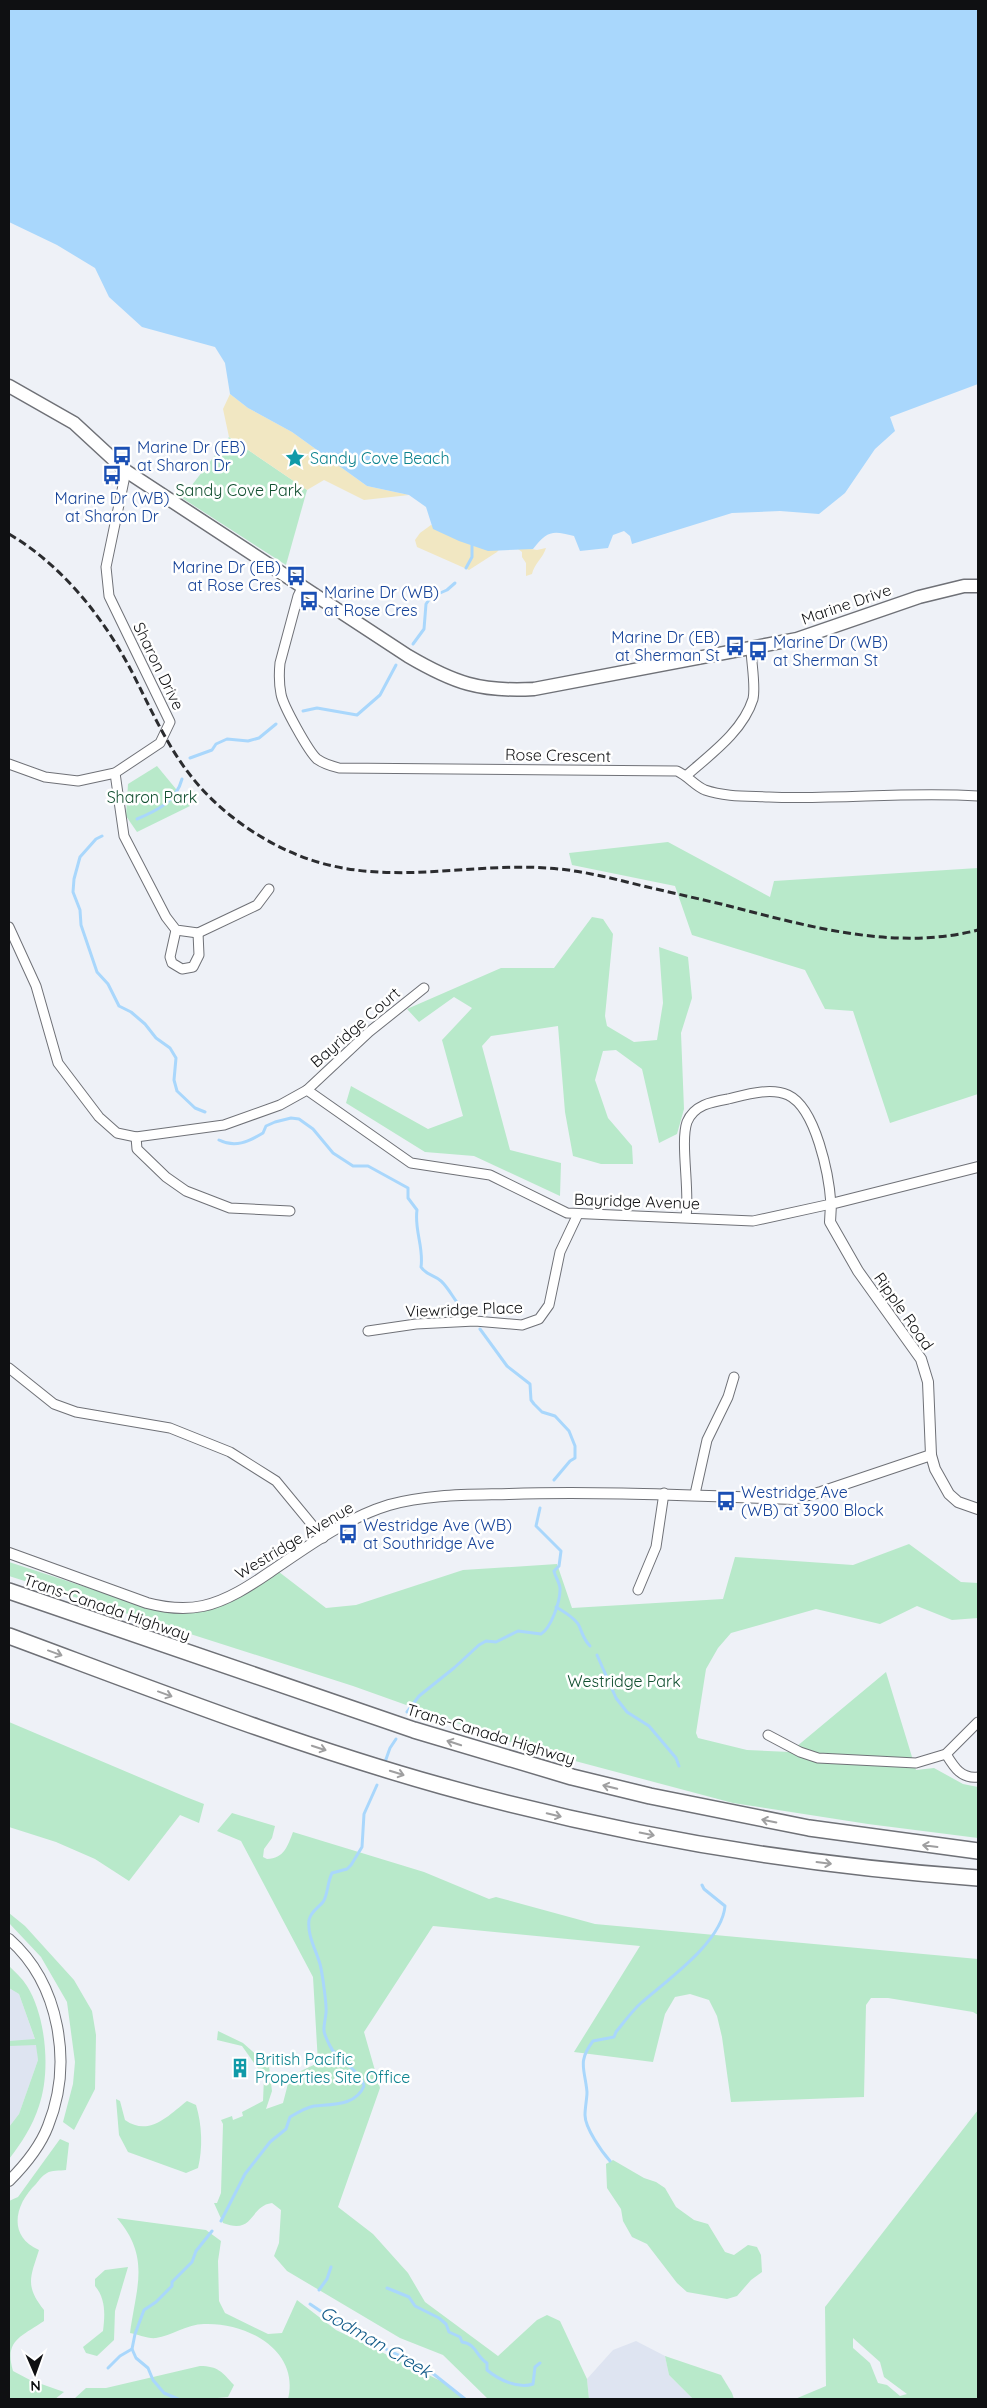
<svg xmlns="http://www.w3.org/2000/svg" width="987" height="2408" font-family="Quicksand,sans-serif">
<rect width="100%" height="100%" fill="#eef1f7"/>
<!-- built -->
<g fill="#dee4f1">
<polygon points="9,1988 19,1994 37,2045 38,2060 19,2114 9,2127"/>
<polygon points="636,2341 665,2356 669,2375 693,2399 589,2399 587,2379 613,2350"/>
</g>
<!-- green -->
<g fill="#b8e9ca" fill-rule="evenodd">
<polygon points="229,437 307,490 286,565 182,498"/>
<polygon points="157,766 190,806 137,832 126,816 128,784"/>
<polygon points="668,842 770,897 774,881 978,868 978,1094 890,1123 853,1011 825,1009 805,970 692,935 675,886 572,865 569,853"/>
<polygon points="592,917 603,919 613,934 605,1016 607,1026 634,1042 657,1040 663,1003 659,947 688,957 692,998 681,1033 684,1109 677,1134 659,1143 642,1069 616,1050 603,1051 595,1080 608,1118 632,1146 633,1164 601,1164 573,1156 565,1112 558,1026 491,1036 482,1046 510,1150 561,1163 560,1196 474,1156 425,1152 346,1103 351,1086 428,1129 463,1116 442,1040 472,1008 454,997 419,1022 407,1009 501,968 554,968"/>
<polygon points="909,1544 961,1582 978,1583 978,1618 952,1620 917,1606 880,1624 816,1609 731,1633 718,1648 706,1669 696,1733 698,1738 747,1750 790,1752 886,1672 916,1770 934,1768 963,1784 978,1787 978,1838 868,1824 733,1803 530,1749 353,1686 9,1576 9,1562 150,1608 217,1606 279,1572 326,1608 356,1605 463,1570 557,1564 572,1608 723,1599 735,1557 853,1565"/>
<polygon points="9,1722 186,1797 204,1804 199,1823 180,1815 129,1881 95,1859 56,1842 9,1827"/>
<path d="M232 1813 275 1826 272 1838 264 1849 263 1857 267 1859C284 1859 288 1845 293 1832L424 1872 489 1899 496 1897 595 1924 978 1959V2015L973 2012 888 1998H871L866 2005 864 2097 731 2102 722 2037 717 2016 709 2000 690 1994 675 1997 665 2014 653 2062 574 2052 640 1946 433 1926 364 2032 380 2088 338 2207 373 2234 408 2273 425 2302 498 2356 537 2320 547 2315 560 2321 587 2379 589 2399H488L443 2355 400 2338 287 2271 274 2256 279 2243 281 2210 272 2203C249 2206 255 2235 223 2223L214 2203H217L221 2193 223 2124 221 2120 232 2116 233 2120 243 2116 242 2112 263 2101 264 2077 242 2046 217 2040 218 2031 243 2043 269 2066 272 2091 266 2109 283 2103 290 2076 318 2063 313 1977 241 1841 217 1831Z"/>
<polygon points="9,1913 25,1926 74,1980 92,2011 96,2035 95,2089 74,2130 63,2122 73,2084 75,2062 67,2002 41,1957 9,1923"/>
<path d="M9 1966C15 1972 22 1978 27 1986 46 2016 51 2072 39 2106 33 2125 21 2144 9 2159V2127L19 2114 38 2060 36 2045 9 2046V2041L35 2039 19 1994 9 1988Z"/>
<path d="M116 2099 120 2101 125 2120C149 2137 168 2116 187 2101L196 2105C202 2124 203 2149 198 2168L186 2173 128 2152 119 2135Z"/>
<path d="M978 2110V2399H795L826 2386 825 2307ZM853 2338 880 2362 884 2377 907 2394 900 2396 887 2385 878 2383 870 2363 853 2348Z"/>
<path d="M60 2139 69 2143 66 2170C60 2171 51 2170 47 2173 43 2175 39 2180 36 2184 15 2204 7 2236 39 2250 30 2278 25 2286 44 2310V2321C21 2337 4 2340 13 2371L30 2380 64 2392 55 2399H9V2201L18 2197Z"/>
<polygon points="613,2160 644,2178 656,2182 665,2188 676,2207 694,2220 708,2224 725,2252 734,2255 748,2245 757,2247 761,2255 762,2272 751,2280 737,2296 727,2299 687,2292 677,2283 647,2244 632,2237 623,2221 621,2209 607,2188 606,2164"/>
<path d="M117 2218 206 2230 221 2241 218 2261 219 2301 225 2313 268 2334 282 2333 297 2300 336 2330 445 2383 465 2399H288C300 2350 246 2322 204 2324 187 2324 171 2336 156 2338 148 2339 137 2334 130 2333 136 2287 151 2258 117 2218Z"/>
<path d="M128 2267 115 2311 114 2340 97 2356 86 2353 83 2347 103 2331C105 2315 106 2299 95 2286V2279L105 2270Z"/>
<polygon points="665,2356 721,2375 732,2393 734,2399 693,2399 669,2375"/>
<path d="M200 2366C218 2366 222 2372 234 2385L228 2397 207 2399H74L86 2388H106Z"/>
</g>
<!-- sand -->
<g fill="#f1e7c2">
<polygon points="230,394 248,408 292,432 367,486 409,495 364,500 324,480 307,490 229,437 223,409"/>
<polygon points="431,525 437,527 503,545 497,552 469,570 417,547 415,540 420,533"/>
<path d="M514 546 537 550 546 548C543 558 534 564 532 574L526 576V563L522 557V552Z"/>
</g>
<!-- water -->
<path fill="#a9d7fc" d="M9 9H978V384L890 417 895 431 875 449 845 493 819 514 780 511 732 513 632 544 630 536 624 531 613 535 608 548 580 551 574 536C552 530 547 531 533 549L488 551 459 541 433 529 426 507 409 495 367 486 292 432 248 408 230 394 225 363 215 347 142 327 109 297 95 268 57 245 9 222Z"/>
<g fill="none" stroke-linecap="round" stroke-linejoin="round">
<!-- stream -->
<g stroke="#a9d7fc" stroke-width="3">
<polyline points="466,568 472,557 472,543"/>
<polyline points="413,644 424,629 426,604 431,597 447,590 455,583"/>
<polyline points="303,711 317,708 357,715 380,695 396,665"/>
<polyline points="190,758 212,750 216,744 227,739 248,741 259,738 276,724"/>
<path d="M137 819C156 811 176 802 182 779"/>
<polyline points="102,836 96,839 80,857 74,879 73,892 80,910 81,925 97,972 108,984 119,1006 131,1012 145,1024 156,1038 170,1048 176,1058 174,1080 177,1091 195,1108 205,1112"/>
<path d="M219 1140C235 1148 248 1142 263 1133L266 1126 275 1122 291 1118 299 1119 313 1129 333 1153 353 1166H368L408 1188V1198L417 1210C414 1230 424 1247 421 1267 426 1275 434 1275 441 1281 450 1289 455 1303 466 1313"/>
<polyline points="480,1329 507,1366 530,1384 531,1400 534,1404 542,1412 555,1416 569,1431 575,1446 575,1458 570,1461 554,1480"/>
<path d="M556 1607C563 1611 578 1620 580 1628 583 1635 584 1640 590 1646"/>
<polyline points="597,1655 616,1698 627,1712 649,1726 676,1758 679,1766"/>
<path d="M407 1712 419 1696 454 1668 479 1645 486 1641 496 1642 518 1631 541 1634C551 1628 560 1602 560 1590 561 1584 555 1577 554 1571L559 1566 561 1551 536 1526 540 1508"/>
<polyline points="385,1762 390,1748 396,1739"/>
<path d="M610 2161C602 2152 585 2128 585 2115 585 2107 587 2099 587 2092 585 2069 577 2062 593 2041L614 2037 616 2032C624 2022 632 2011 641 2003 667 1980 722 1942 725 1906L704 1889 702 1885"/>
<path d="M221 2221 245 2174 270 2142 286 2129 290 2117C295 2114 308 2107 314 2106 332 2104 356 2106 364 2086 360 2069 337 2061 330 2046 321 2028 324 2030 326 2013 327 2006 322 1971 320 1964 316 1950 307 1935 309 1920 311 1911 318 1908 323 1902 328 1895 327 1883 332 1873L347 1869 351 1865 362 1847 364 1814 377 1785"/>
<path d="M387 2288 409 2297 415 2306 439 2318 446 2324 449 2332 460 2337 462 2342C477 2344 476 2357 487 2363V2370C499 2380 518 2389 533 2384L535 2367 540 2363"/>
<polyline points="319,2290 327,2279 331,2267"/>
<polyline points="310,2304 356,2335 426,2368 465,2399"/>
<polyline points="108,2368 120,2356 132,2349"/>
<polyline points="178,2399 164,2393 153,2380 148,2368 136,2358 132,2349 135,2334 144,2310 156,2302 172,2286 172,2282 192,2262 196,2251 212,2231"/>
</g>
<defs>
<g id="minor">
<path d="M302 588 298 596 280 663C279 673 279 684 281 694 283 706 309 752 317 759 324 764 331 766 339 768L677 771C688 776 695 786 705 790 725 797 748 796 769 797 839 800 908 791 978 796"/>
<polyline points="9,764 45,777 78,781 115,773 160,743 170,722 109,596 106,567 126,471"/>
<polyline points="115,773 124,836 166,917 176,930 198,933 257,905 269,889"/>
<path d="M687 775C711 754 743 731 753 699 756 686 751 661 751 648"/>
<path d="M9 927 36 986 58 1063 99 1117 117 1133 136 1137 224 1125 280 1105 307 1090 411 1163 490 1175 567 1213 753 1221 831 1204C829 1175 816 1108 788 1095 770 1087 745 1095 728 1099 711 1102 694 1105 687 1122 680 1142 690 1191 686 1217"/>
<polyline points="176,930 170,957 172,963 182,969 193,967 199,955 198,933"/>
<polyline points="307,1090 369,1032 424,988"/>
<polyline points="136,1137 137,1149 166,1177 186,1191 230,1208 290,1211"/>
<polyline points="368,1331 416,1324 475,1321 522,1325 539,1319 549,1305 560,1252 578,1214"/>
<polyline points="9,1368 54,1404 76,1412 170,1428 230,1452 276,1481 323,1538"/>
<polyline points="695,1494 707,1440 728,1397 734,1377"/>
<polyline points="638,1590 656,1547 664,1493"/>
<polyline points="768,1735 800,1752 818,1758 916,1763 946,1754 978,1722"/>
<path d="M946 1754C954 1767 961 1779 978 1777"/>
</g>
<g id="tertiary">
<polyline points="978,1167 831,1204 830,1222 858,1271 921,1359 928,1382 931,1455 935,1469 949,1494 958,1502 978,1509"/>
<path d="M9 1553 147 1603C166 1608 184 1610 203 1606 227 1601 251 1585 270 1572 307 1547 346 1518 389 1505 428 1494 469 1495 509 1494 604 1491 698 1496 793 1499L821 1492 931 1455"/>
<path d="M9 1939C60 1984 73 2064 48 2126 40 2147 25 2165 9 2181"/>
</g>
<path id="secondary" d="M9 386 74 423 126 471 408 656C454 683 480 692 534 689L797 639 919 597 964 586H978"/>
<g id="motorway">
<polyline points="9,1591 414,1730 572,1777 650,1796 809,1828 978,1851"/>
<path d="M9 1636C152 1689 295 1745 442 1786 617 1835 797 1865 978 1878"/>
</g>
</defs>
<!-- minor casing -->
<use href="#minor" stroke="#6f7177" stroke-width="11"/>
<!-- tertiary casing -->
<use href="#tertiary" stroke="#6f7177" stroke-width="12"/>
<!-- secondary casing -->
<use href="#secondary" stroke="#6f7177" stroke-width="15"/>
<!-- motorway casing -->
<use href="#motorway" stroke="#6f7177" stroke-width="18"/>
<!-- minor -->
<use href="#minor" stroke="#fff" stroke-width="9"/>
<!-- tertiary -->
<use href="#tertiary" stroke="#fff" stroke-width="10"/>
<!-- secondary -->
<use href="#secondary" stroke="#fff" stroke-width="12"/>
<!-- motorway -->
<use href="#motorway" stroke="#fff" stroke-width="15"/>
<!-- rail -->
<path stroke="#2b2c2f" stroke-width="3" stroke-dasharray="8 4" stroke-linecap="butt" d="M9 534C62 565 104 618 132 672 161 729 179 775 231 816 260 839 296 858 333 866 408 883 483 861 559 869 588 872 615 879 643 886 669 892 695 898 721 904 804 925 892 952 978 930"/>
</g>
<!-- one-way arrows -->
<defs><path id="oneway-shaft" d="M-6 0H5M1.5-3L5.5 0L1.5 3" fill="none" stroke-width="1.6" stroke-linecap="round" stroke-linejoin="round" transform="scale(1.25)"/></defs>
<g stroke="#9f9fa0">
<use href="#oneway-shaft" transform="translate(55 1653) rotate(20)"/>
<use href="#oneway-shaft" transform="translate(165 1694) rotate(20)"/>
<use href="#oneway-shaft" transform="translate(454 1743) rotate(-162)"/>
<use href="#oneway-shaft" transform="translate(319 1748) rotate(18)"/>
<use href="#oneway-shaft" transform="translate(397 1773) rotate(17)"/>
<use href="#oneway-shaft" transform="translate(610 1787) rotate(-166)"/>
<use href="#oneway-shaft" transform="translate(554 1815) rotate(13)"/>
<use href="#oneway-shaft" transform="translate(769 1821) rotate(-169)"/>
<use href="#oneway-shaft" transform="translate(647 1834) rotate(11)"/>
<use href="#oneway-shaft" transform="translate(930 1846) rotate(-173)"/>
<use href="#oneway-shaft" transform="translate(824 1863) rotate(7)"/>
</g>
<!-- icons -->
<defs>
<symbol id="bus-bare" viewBox="-9 -9 18 18"><path d="M-5-6H5V4H4V6H2V4H-2V6H-4V4H-5ZM-3.5-4V0h7V-4ZM-3.5 1.2v1.5H-2V1.2ZM2 1.2v1.5H3.5V1.2Z" fill="#1a4fb4" stroke="#fff" stroke-width="2.5" paint-order="stroke"/></symbol>
<symbol id="sight-bare" viewBox="-9 -9 18 18"><path d="M0-6L1.8-2.2L6-1.7L2.9 1.2L3.7 5.4L0 3.3L-3.7 5.4L-2.9 1.2L-6-1.7L-1.8-2.2Z" fill="#0f9aa8" stroke="#fff" stroke-width="2.5" paint-order="stroke"/></symbol>
<symbol id="building-bare" viewBox="-9 -9 18 18"><path d="M-4-6H4V6H1V3H-1V6H-4ZM-2.5-4.3h1.7v1.8h-1.7ZM.8-4.3h1.7v1.8H.8ZM-2.5-1h1.7V.8h-1.7ZM.8-1h1.7V.8H.8Z" fill="#0f9aa8" stroke="#fff" stroke-width="2.5" paint-order="stroke"/></symbol>
</defs>
<g fill-rule="evenodd">
<use href="#bus-bare" x="108" y="442" width="28" height="28"/>
<use href="#sight-bare" x="281" y="444" width="28" height="28"/>
<use href="#bus-bare" x="98" y="461" width="28" height="28"/>
<use href="#bus-bare" x="282" y="562" width="28" height="28"/>
<use href="#bus-bare" x="295" y="587" width="28" height="28"/>
<use href="#bus-bare" x="721" y="632" width="28" height="28"/>
<use href="#bus-bare" x="744" y="637" width="28" height="28"/>
<use href="#bus-bare" x="712" y="1487" width="28" height="28"/>
<use href="#bus-bare" x="334" y="1520" width="28" height="28"/>
<use href="#building-bare" x="226" y="2054" width="28" height="28"/>
</g>
<g text-anchor="middle" stroke-width="5" stroke-linejoin="round" paint-order="stroke">
<!-- transit labels -->
<g font-size="16" fill="#164399" stroke="#fff" text-anchor="start">
<text x="137" y="453">Marine Dr (EB)<tspan x="137" dy="18">at Sharon Dr</tspan></text>
<text x="112" y="504" text-anchor="middle">Marine Dr (WB)<tspan x="112" dy="18">at Sharon Dr</tspan></text>
<text x="281" y="573" text-anchor="end">Marine Dr (EB)<tspan x="281" dy="18">at Rose Cres</tspan></text>
<text x="324" y="598">Marine Dr (WB)<tspan x="324" dy="18">at Rose Cres</tspan></text>
<text x="720" y="643" text-anchor="end">Marine Dr (EB)<tspan x="720" dy="18">at Sherman St</tspan></text>
<text x="773" y="648">Marine Dr (WB)<tspan x="773" dy="18">at Sherman St</tspan></text>
<text x="741" y="1498">Westridge Ave<tspan x="741" dy="18">(WB) at 3900 Block</tspan></text>
<text x="363" y="1531">Westridge Ave (WB)<tspan x="363" dy="18">at Southridge Ave</tspan></text>
</g>
<!-- culture labels -->
<g font-size="16" fill="#0d838f" stroke="#fff" text-anchor="start">
<text x="310" y="464">Sandy Cove Beach</text>
<text x="255" y="2065">British Pacific<tspan x="255" dy="18">Properties Site Office</tspan></text>
</g>
<!-- park labels -->
<g font-size="16" fill="#125031" stroke="#fff">
<text x="239" y="496">Sandy Cove Park</text>
<text x="152" y="803">Sharon Park</text>
<text x="624" y="1687">Westridge Park</text>
</g>
<!-- street labels -->
<g font-size="16" fill="#0f1012" stroke="#fff">
<text transform="translate(846 604) rotate(-19)" y="6">Marine Drive</text>
<text transform="translate(159 666) rotate(64)" y="6">Sharon Drive</text>
<text transform="translate(558 755) rotate(1)" y="6">Rose Crescent</text>
<text transform="translate(355 1027) rotate(-41)" y="6">Bayridge Court</text>
<text transform="translate(637 1201) rotate(2)" y="6">Bayridge Avenue</text>
<text transform="translate(464 1309) rotate(-2)" y="6">Viewridge Place</text>
<text transform="translate(904 1311) rotate(55)" y="6">Ripple Road</text>
<text transform="translate(294 1540) rotate(-31)" y="6">Westridge Avenue</text>
<text transform="translate(107 1607) rotate(19)" y="6">Trans-Canada Highway</text>
<text transform="translate(491 1734) rotate(17)" y="6">Trans-Canada Highway</text>
</g>
<!-- water labels -->
<g font-size="18" font-style="italic" fill="#135b89" stroke="#fff">
<text transform="translate(376 2342) rotate(30)" y="6">Godman Creek</text>
</g>
</g>
<!-- border -->
<rect width="987" height="2408" fill="none" stroke="#0f1012" stroke-width="20"/>
<!-- north arrow -->
<g transform="translate(35 2373) rotate(178)" stroke="#ffffff" stroke-width="4" paint-order="stroke">
<path d="M0-4L9 19L0 12L-9 19Z" fill="#0f1012"/>
<text y="-8" font-size="14" font-weight="bold" text-anchor="middle" fill="#0f1012">N</text>
</g>
</svg>
